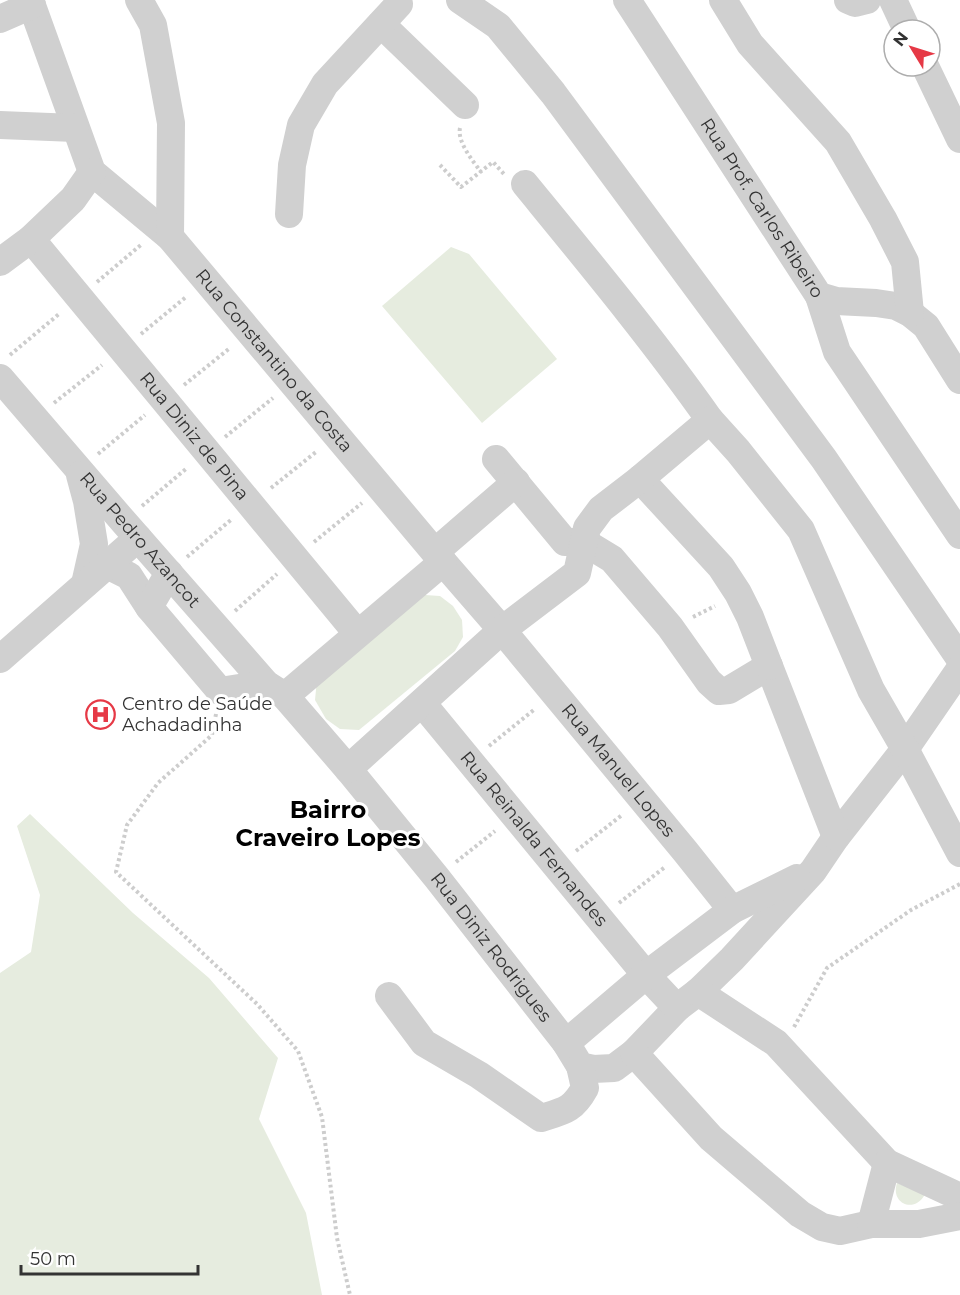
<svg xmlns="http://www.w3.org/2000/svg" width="960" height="1295" font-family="Montserrat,sans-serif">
<rect width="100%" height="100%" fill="#fff"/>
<!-- green -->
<g fill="#e6ecdf">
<polygon points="451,247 469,254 557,359 482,423 382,306"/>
<polygon points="425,595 440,596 453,606 462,620 463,637 455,651 359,730 340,729 326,719 315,700 317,679"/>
<polygon points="30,814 133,913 209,978 278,1058 259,1119 306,1213 322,1295 0,1295 0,973 31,952 40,895 17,826"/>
<path d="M897 1183 925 1194C915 1214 890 1204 897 1183Z"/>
</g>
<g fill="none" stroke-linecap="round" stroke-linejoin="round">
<!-- path -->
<g stroke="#cdcdcd" stroke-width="4" stroke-dasharray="3 3" stroke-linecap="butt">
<path d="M460 128C457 142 473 161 481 172"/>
<polyline points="440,165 461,187 493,162 504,174"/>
<polyline points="97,282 142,244"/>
<polyline points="141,334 186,297"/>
<polyline points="10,355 59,314"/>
<polyline points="184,385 230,348"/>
<polyline points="54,403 102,365"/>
<polyline points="225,437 273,398"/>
<polyline points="98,454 145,415"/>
<polyline points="271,488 316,452"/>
<polyline points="142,506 187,468"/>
<polyline points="314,542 362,503"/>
<polyline points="187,557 232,519"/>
<polyline points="235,611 277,574"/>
<polyline points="693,617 715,606"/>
<polyline points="216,714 212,735 158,783 127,825 116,872 257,1004 298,1051 322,1117 337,1238 350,1295"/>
<polyline points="489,746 535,709"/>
<polyline points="576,851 622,815"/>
<polyline points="456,862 495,831"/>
<polyline points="619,903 665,867"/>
<polyline points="794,1027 827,968 911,910 960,884"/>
</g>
<!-- minor -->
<g stroke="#d0d0d0" stroke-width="28">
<path id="s1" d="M30 0 92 172 170 237 443 562 502 630 685 851 732 910"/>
<polyline points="139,0 153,25 171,123 170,237"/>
<polyline points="460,0 498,26 553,93 824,459 960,659"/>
<path id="s2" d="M627 0 819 296 836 301 876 303 896 306 910 313 926 326 960 380"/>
<polyline points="723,0 750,44 838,142 883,219 905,262 910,313"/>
<polyline points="848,0 855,3 867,0"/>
<polyline points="893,0 907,30"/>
<polyline points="0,19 32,5"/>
<polyline points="381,24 465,105"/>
<polyline points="925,66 960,139"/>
<polyline points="0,125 75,128"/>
<path d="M525 184C588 261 652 338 710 420"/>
<polyline points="289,214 292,165 301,125 325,84 399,4"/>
<path id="s3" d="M31 239 357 633"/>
<polyline points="0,262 31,239 73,199 92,172"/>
<polyline points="819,296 837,352 960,535"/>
<path id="s4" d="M0 378 123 521 266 684 285 696 348 769 437 878 566 1043 580 1066 593 1069 614 1068 634 1053 677 1008 698 992 732 959 813 871 836 837 905 749 960 669"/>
<polyline points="496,459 565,542 584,542 612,559 670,627 709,682 719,691 729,690 769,666 836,837"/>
<polyline points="80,475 87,501 94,544 85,584"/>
<polyline points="640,479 721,567 738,593 750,617 769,666"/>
<polyline points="435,552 516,482"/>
<polyline points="107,565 129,576 149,607"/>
<polyline points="169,573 149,607 220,691 266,684"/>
<polyline points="0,659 138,538"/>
<polyline points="285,696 443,562"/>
<path id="s5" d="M422 703 646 975 677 1008"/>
<polyline points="348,769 502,630 577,573 587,528 601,509 640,479 710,420 738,451 801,530 871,690 905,749 960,853"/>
<polyline points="698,992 776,1043 887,1163 960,1197"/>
<path d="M389 996 424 1043 479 1075 541 1118C564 1111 573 1110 585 1088L580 1066"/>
<polyline points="566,1043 646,975 732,910 797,878"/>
<polyline points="634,1053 711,1138 800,1214 822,1227 840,1231 871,1224 919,1224 960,1216"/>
<polyline points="871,1224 887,1163"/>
</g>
</g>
<!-- icons -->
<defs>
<symbol id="hospital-ring" viewBox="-11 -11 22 22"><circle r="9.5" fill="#fff" stroke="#e63946" stroke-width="1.5"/><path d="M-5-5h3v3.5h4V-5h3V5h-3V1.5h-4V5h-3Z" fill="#e63946"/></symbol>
</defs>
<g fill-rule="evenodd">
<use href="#hospital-ring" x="84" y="698" width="33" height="33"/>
</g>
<g text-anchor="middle" stroke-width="6" stroke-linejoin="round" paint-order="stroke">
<!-- street labels -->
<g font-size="18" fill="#333" stroke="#fff">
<text dy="6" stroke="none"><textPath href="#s2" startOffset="248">Rua Prof. Carlos Ribeiro</textPath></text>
<text dy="6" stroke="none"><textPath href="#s1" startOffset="446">Rua Constantino da Costa</textPath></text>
<text dy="6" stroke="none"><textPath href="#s3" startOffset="256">Rua Diniz de Pina</textPath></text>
<text dy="6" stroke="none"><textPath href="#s4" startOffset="214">Rua Pedro Azancot</textPath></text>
<text dy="6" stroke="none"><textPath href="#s1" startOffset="981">Rua Manuel Lopes</textPath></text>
<text dy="6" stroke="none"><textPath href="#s5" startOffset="176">Rua Reinalda Fernandes</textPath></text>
<text dy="6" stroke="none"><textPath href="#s4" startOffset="753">Rua Diniz Rodrigues</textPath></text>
</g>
<!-- poi labels -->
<g font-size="18" fill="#333" stroke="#fff" text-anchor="start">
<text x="122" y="710">Centro de Saúde<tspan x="122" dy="21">Achadadinha</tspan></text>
</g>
<!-- district labels -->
<g font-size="24" font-weight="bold" fill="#000" stroke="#fff">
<text x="328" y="818">Bairro<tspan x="328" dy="28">Craveiro Lopes</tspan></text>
</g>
</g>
<!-- north arrow -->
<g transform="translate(912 48) rotate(308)"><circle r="28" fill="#ffffff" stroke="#adadad" stroke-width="1.5"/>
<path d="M0-4.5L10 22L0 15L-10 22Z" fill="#e63946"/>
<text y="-9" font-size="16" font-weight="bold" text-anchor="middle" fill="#333333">N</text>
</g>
<!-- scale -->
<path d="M21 1265v9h177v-9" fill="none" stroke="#333333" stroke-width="3"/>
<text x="30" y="1265" font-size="18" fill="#333333" stroke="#ffffff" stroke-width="4.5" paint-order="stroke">50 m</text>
</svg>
